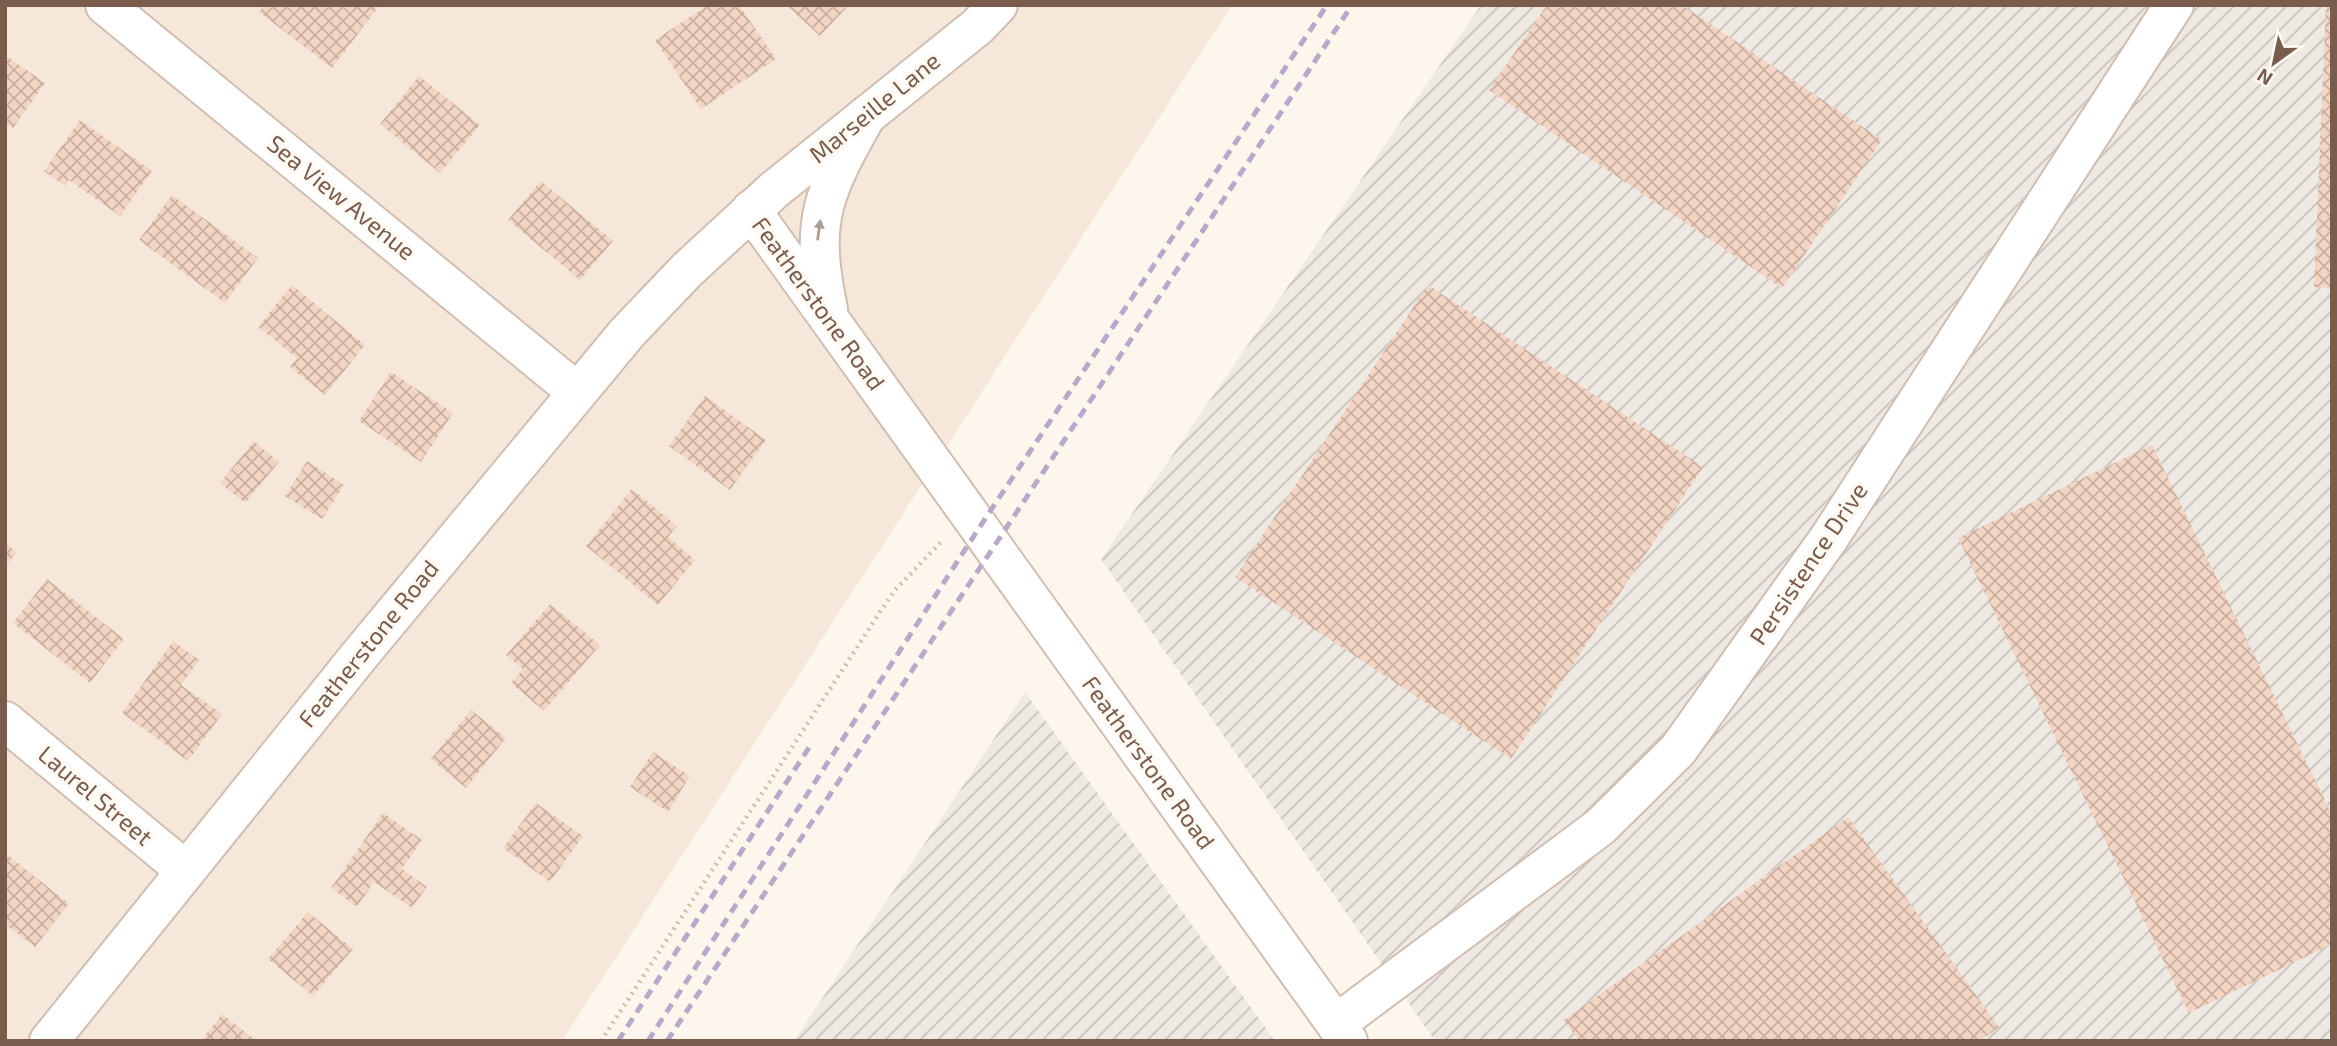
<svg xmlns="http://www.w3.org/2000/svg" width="2337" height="1046" font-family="'Exo 2',sans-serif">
<defs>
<pattern id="industrial-furrows" width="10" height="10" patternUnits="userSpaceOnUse" patternTransform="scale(1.75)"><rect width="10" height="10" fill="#efe9e4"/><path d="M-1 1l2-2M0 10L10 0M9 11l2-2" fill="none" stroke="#c7c0bb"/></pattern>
<pattern id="building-cross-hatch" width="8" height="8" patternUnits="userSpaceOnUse" patternTransform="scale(1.75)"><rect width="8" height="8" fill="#f3d5c3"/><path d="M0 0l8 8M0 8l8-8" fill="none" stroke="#cab0a1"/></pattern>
</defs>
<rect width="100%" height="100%" fill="#fdf6ec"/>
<!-- residential -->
<polygon fill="#f5e8da" points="5,5 1232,5 562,1041 5,1041"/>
<!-- industrial -->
<g fill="url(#industrial-furrows)">
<polygon points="1481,5 2332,5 2332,1041 1435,1041 1101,559"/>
<polygon points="1025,692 1275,1041 794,1041"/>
</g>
<!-- building -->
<g fill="url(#building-cross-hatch)">
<polygon points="264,5 380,5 332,68 259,12"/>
<polygon points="708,5 739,5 776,59 701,109 655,40"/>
<polygon points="786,5 849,5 820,36"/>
<polygon points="1547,5 1682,5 1882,140 1782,288 1489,90"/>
<polygon points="2326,5 2332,5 2332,288 2314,287"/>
<polygon points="5,55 45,83 13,128 5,123"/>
<polygon points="419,76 480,125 440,173 380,124"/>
<polygon points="80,120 152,171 120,216 69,180 65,186 44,171"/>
<polygon points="541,181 613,241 580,280 508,220"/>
<polygon points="172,195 258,258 225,303 139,240"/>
<polygon points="292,285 365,345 325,395 290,367 297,358 258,327"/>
<polygon points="1428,285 1703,467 1511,759 1235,577"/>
<polygon points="391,372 453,413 421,462 359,421"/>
<polygon points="705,396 766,440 730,490 669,446"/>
<polygon points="254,441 279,462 245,503 220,483"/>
<polygon points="2152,445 2332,815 2332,944 2189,1013 1958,538"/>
<polygon points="307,461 344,485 322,519 285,496"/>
<polygon points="632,489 677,526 668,537 695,560 658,605 586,546"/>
<polygon points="5,542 17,553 5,566"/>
<polygon points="47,579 124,639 90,683 13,623"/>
<polygon points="550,604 600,645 544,711 511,683 523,669 506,655"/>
<polygon points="173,641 199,660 181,685 222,714 188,761 122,713"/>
<polygon points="471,710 506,738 466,788 431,759"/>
<polygon points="653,752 690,776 668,812 630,787"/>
<polygon points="536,803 583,836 550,882 503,848"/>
<polygon points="383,813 422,840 402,869 427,887 412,908 374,882 357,907 331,888"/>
<polygon points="1848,817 1999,1027 1980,1041 1579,1041 1564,1020"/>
<polygon points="8,855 69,904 35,947 5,924 5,859"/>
<polygon points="308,912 353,949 313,996 268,959"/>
<polygon points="222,1014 257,1041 201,1041"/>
</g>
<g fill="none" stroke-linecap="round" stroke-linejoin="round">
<defs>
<g id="minor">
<polyline points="105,5 577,392"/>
<polyline points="5,721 185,870"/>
<polyline points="1336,1024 1600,827 1678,750 1829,538 2174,5"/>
<polyline points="49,1041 359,656 627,333 687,270 774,190 978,26 998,5"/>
</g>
<g id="tertiary">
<polyline points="751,210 1348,1041"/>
<path d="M828 309C809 220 823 193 866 116"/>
</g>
</defs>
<!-- minor casing -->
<use href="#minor" stroke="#d1beb0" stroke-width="42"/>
<!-- tertiary casing -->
<use href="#tertiary" stroke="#d1beb0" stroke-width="42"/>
<!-- path -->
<polyline stroke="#d9b8a5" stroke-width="4.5" stroke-dasharray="2 5" stroke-linecap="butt" points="601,1041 880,612 895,590 941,542"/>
<!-- minor -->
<use href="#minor" stroke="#fff" stroke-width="38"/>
<!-- tertiary -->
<use href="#tertiary" stroke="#fff" stroke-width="38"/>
<!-- rail -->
<g stroke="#b9a8c9" stroke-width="5" stroke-dasharray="10 7" stroke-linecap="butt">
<polyline points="618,1041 812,743"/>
<polyline points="648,1041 979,528 1327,5"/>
<polyline points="667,1041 1352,5"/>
</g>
</g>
<!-- one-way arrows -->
<defs><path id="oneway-solid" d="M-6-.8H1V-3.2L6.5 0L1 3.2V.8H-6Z" transform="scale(1.75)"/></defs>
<use fill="#af9d94" href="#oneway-solid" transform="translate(819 230) rotate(-82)"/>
<g text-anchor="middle" stroke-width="7" stroke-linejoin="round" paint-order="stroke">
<!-- street labels -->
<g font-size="24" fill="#7a5c4d" stroke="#fffaf3">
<text transform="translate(875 108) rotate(-39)" y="8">Marseille Lane</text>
<text transform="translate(341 198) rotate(39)" y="8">Sea View Avenue</text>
<text transform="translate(818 304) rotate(54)" y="8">Featherstone Road</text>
<text transform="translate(1809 564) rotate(-56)" y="8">Persistence Drive</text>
<text transform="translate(369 644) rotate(-51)" y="8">Featherstone Road</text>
<text transform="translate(1148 763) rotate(54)" y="8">Featherstone Road</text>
<text transform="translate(95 796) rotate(40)" y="8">Laurel Street</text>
</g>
</g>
<!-- border -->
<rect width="2337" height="1046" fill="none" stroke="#7a5c4d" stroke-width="14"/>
<!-- north arrow -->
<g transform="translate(2274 63) rotate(213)" stroke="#fffaf3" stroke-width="5" paint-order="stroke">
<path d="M0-5L12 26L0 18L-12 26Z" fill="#7a5c4d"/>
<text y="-10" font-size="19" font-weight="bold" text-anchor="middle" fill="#7a5c4d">N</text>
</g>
</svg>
